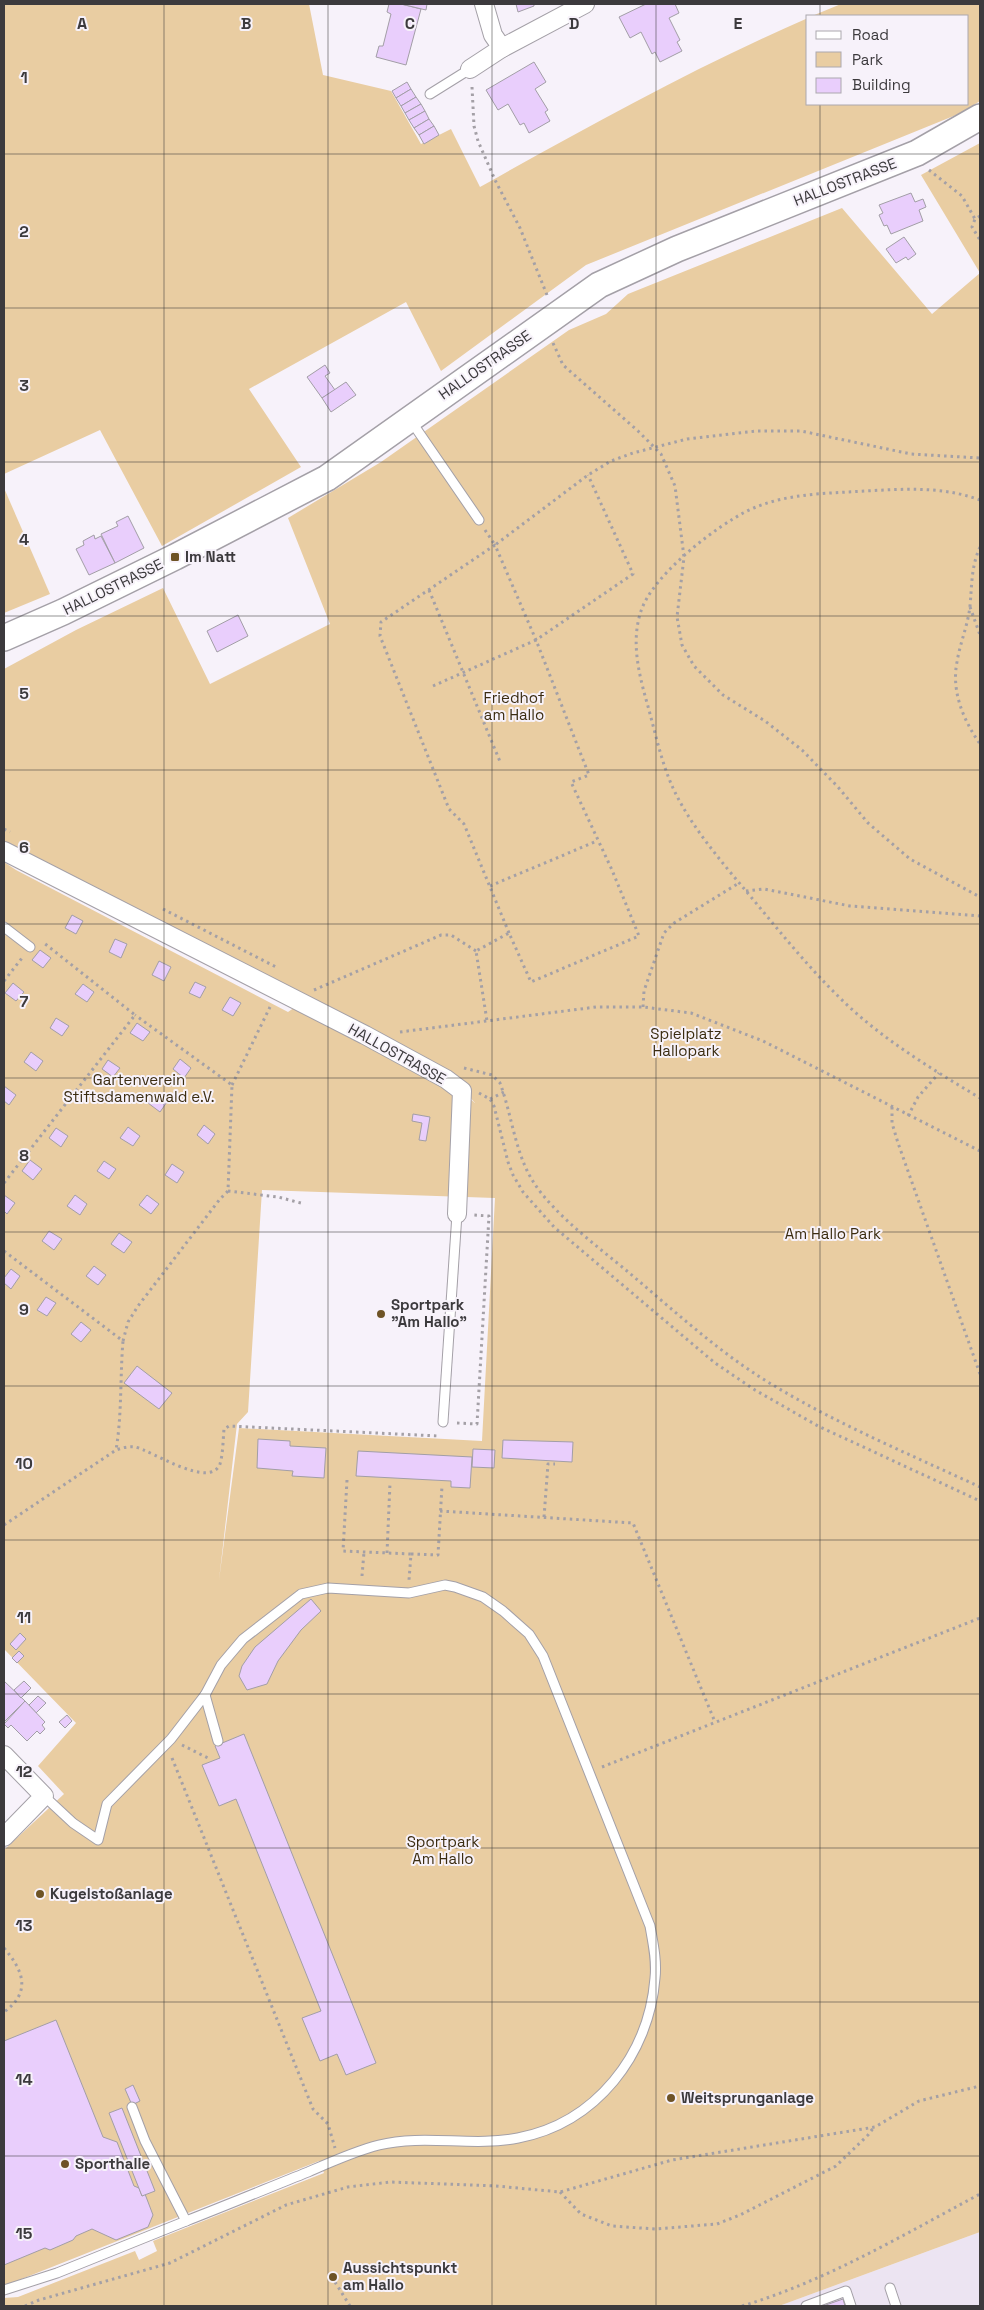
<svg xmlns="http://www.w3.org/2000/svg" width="984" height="2310" font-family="'Space Grotesk',sans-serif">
<rect width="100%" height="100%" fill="#f7f2fa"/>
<!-- built -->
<polygon fill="#ece4f2" points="980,2232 980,2306 779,2306"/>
<!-- green -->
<g fill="#e9cda2" fill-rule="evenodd">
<path d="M4 4H309L323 75 391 91 421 144 451 129 480 187C587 127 695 67 808 18V104H968V16H812L841 4H980V101L961 113 586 265 441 371 406 302 249 389 301 467 162 546 100 430 4 474Z"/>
<path d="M980 143V2232L779 2306H4V2298L18 2297 135 2251 139 2260 157 2251 153 2241 324 2173 319 2161 4 2286V1850L64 1794 38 1766 76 1723 4 1649V862L16 870 288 1012 298 1005 464 1094 475 1103 462 1088 4 845V669L76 630 163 588 210 684 330 624 288 518 381 462 569 330 606 314 628 294 842 208 932 314 980 273 921 175ZM262 1190 495 1198 482 1441 239 1428 219 1580 237 1424 248 1412Z"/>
<polygon points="4,488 50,594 4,613"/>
</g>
<!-- building -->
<g fill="#e9cefc" stroke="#a29ea6">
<polygon points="389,4 401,4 421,9 406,65 376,57 379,46 383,46 391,14 387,12"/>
<polygon points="401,4 427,4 426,10"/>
<polygon points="516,4 534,4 534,6 518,12"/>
<polygon points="646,4 675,4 679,13 669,18 680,40 677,42 682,51 660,62 655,52 652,54 641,32 630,38 619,17"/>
<polygon points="534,62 546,82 535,89 548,110 545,112 550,121 529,133 524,123 520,125 508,104 498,110 486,90"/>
<polygon points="407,82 411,89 396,98 392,91"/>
<polygon points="411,89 416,97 401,106 396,98"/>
<polygon points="416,97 421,104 405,113 401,106"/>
<polygon points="421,104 425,111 409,120 405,113"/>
<polygon points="425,111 429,119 414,128 409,120"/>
<polygon points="429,119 434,126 419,135 414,128"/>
<polygon points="434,126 439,135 424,144 419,135"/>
<polygon points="911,193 915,202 923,199 926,207 919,210 923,221 891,234 887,225 884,226 879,215 883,213 879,205"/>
<polygon points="904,237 916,254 908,260 906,257 896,263 886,249"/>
<polygon points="325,365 330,373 325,376 335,390 322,398 307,377"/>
<polygon points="346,382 356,395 331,412 322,398"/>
<polygon points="128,516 144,548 115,563 101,534 118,526 116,522"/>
<polygon points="94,535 95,539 101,536 115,563 89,575 76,549 84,545 83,541"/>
<polygon points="238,615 248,636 217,652 207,631"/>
<polygon points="72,915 83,921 76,934 65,928"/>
<polygon points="115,939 127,944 121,958 109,952"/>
<polygon points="40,950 51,958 43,968 32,960"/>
<polygon points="159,961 171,967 164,981 152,975"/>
<polygon points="195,982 206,987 200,998 189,993"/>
<polygon points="13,983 24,992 16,1001 5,993"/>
<polygon points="83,984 94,992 87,1002 75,994"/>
<polygon points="230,997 241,1003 233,1016 222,1010"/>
<polygon points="56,1018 69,1026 62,1036 50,1028"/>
<polygon points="137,1023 150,1032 143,1041 130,1033"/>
<polygon points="31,1052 43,1061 36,1071 24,1062"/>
<polygon points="180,1059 191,1068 184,1078 173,1069"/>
<polygon points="108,1060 120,1068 113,1077 102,1069"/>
<polygon points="4,1086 16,1095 9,1105 4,1101"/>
<polygon points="155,1093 167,1102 160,1112 148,1103"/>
<polygon points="413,1114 430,1117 426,1141 419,1140 422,1123 412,1121"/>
<polygon points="204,1125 215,1134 208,1144 197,1135"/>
<polygon points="128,1127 140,1136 133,1146 120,1138"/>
<polygon points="56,1128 68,1136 61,1147 49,1138"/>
<polygon points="30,1160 42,1169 33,1180 22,1171"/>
<polygon points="104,1161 116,1169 109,1179 97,1171"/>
<polygon points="172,1164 184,1172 177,1183 165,1175"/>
<polygon points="4,1195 15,1203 7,1214 4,1211"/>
<polygon points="75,1195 87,1204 80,1215 67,1206"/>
<polygon points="147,1195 159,1204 151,1214 139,1205"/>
<polygon points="49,1231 62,1239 54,1250 42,1241"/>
<polygon points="119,1233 132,1242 124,1253 111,1244"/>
<polygon points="94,1266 106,1275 98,1285 86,1276"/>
<polygon points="11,1269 20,1276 11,1289 4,1283 4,1278"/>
<polygon points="46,1297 56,1303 47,1316 37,1310"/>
<polygon points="81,1322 91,1330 81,1342 71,1334"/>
<polygon points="137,1366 172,1393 159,1409 124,1383"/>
<polygon points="258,1439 290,1441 290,1446 326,1448 324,1478 292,1476 293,1471 257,1468"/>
<polygon points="503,1440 573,1442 572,1462 502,1458"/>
<polygon points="473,1449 495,1450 494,1468 472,1467"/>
<polygon points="358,1451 472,1457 470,1488 451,1487 451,1481 356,1476"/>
<polygon points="311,1599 321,1611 301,1630 278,1661 267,1684 247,1690 239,1676 242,1666 255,1647"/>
<polygon points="20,1633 26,1639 16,1650 10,1644"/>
<polygon points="19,1651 24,1656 17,1663 12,1658"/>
<polygon points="4,1681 25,1701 4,1722"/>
<polygon points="24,1681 31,1688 21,1698 14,1690"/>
<polygon points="38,1696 46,1703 36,1713 29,1705"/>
<polygon points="25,1701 45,1722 42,1725 45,1729 40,1734 37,1731 27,1741 11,1725 8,1728 4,1724"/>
<polygon points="67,1715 72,1721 65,1728 59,1722"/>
<polygon points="244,1734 376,2063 346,2075 337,2054 320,2061 302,2018 321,2011 236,1799 219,1806 202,1765 220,1758 215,1746"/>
<polygon points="56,2020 103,2137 117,2142 134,2186 139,2188 142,2196 145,2194 153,2215 148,2227 116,2240 92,2229 76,2236 73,2240 50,2250 45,2248 4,2265 4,2041"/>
<polygon points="133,2085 140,2101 132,2105 125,2089"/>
<polygon points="122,2108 155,2191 142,2196 109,2113"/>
<polygon points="843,2299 845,2306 823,2306"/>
</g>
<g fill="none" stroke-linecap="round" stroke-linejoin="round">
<defs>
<g id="lane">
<polyline points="430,94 470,69"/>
<polyline points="411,421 479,520"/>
<polyline points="4,927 30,947"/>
<polyline points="443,1422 457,1214"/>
<polyline points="205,1695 218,1741"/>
<path d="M44 1796 73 1823 98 1840 107 1804 171 1739 205 1695 221 1665 243 1639 301 1594 328 1588 409 1593 445 1585 455 1587 483 1597 503 1611 529 1634 543 1656 650 1926C653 1943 657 1961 655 1978 649 2055 596 2123 518 2138 473 2147 424 2134 379 2145 355 2151 331 2162 308 2172 268 2188 227 2205 186 2221"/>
<polyline points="890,2288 896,2306"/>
<polyline points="4,2290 57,2273 186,2221 145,2141 132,2107"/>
<polyline points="806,2306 846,2291 851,2306"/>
</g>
<g id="street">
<polyline points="484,4 493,35 502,48"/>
<polyline points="470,69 502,48 585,4"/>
<polyline points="4,851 365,1035 446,1079 462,1091 457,1214"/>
<polyline points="4,1755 44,1796 4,1837"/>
</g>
<polyline id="secondary" points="4,638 63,612 175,557 327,478 599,285 677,249 917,153 980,117"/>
</defs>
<!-- lane casing -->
<use href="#lane" stroke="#a4a0a7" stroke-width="11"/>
<!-- street casing -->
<use href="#street" stroke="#a4a0a7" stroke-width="20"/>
<!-- secondary casing -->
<use href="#secondary" stroke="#a4a0a7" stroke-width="28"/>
<!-- path -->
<g stroke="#a4a0a6" stroke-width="3" stroke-dasharray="2.5 4" stroke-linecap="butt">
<polyline points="472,87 474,126 478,141 495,180 520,228 547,295"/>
<polyline points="929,170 962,196 975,219"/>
<polyline points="980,216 975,219 972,227 980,240"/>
<polyline points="553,343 563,365 638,431 661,454 675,486 684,557 677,617 682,645 694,666 723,695 765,721 802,750 838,787 868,823 910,859 980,897"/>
<path d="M980 500C942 486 904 489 865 491 819 494 773 493 733 519 703 537 652 578 641 611 630 644 640 678 649 710 656 736 662 764 673 788 690 825 720 860 746 891 777 928 806 965 840 998 880 1038 932 1069 980 1098"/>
<polyline points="485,530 495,545 588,475 611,461 633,453 687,439 757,431 801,431 911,454 980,458"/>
<path d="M980 547C971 567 972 585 970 606 968 625 960 643 957 662 951 692 964 721 980 744"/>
<polyline points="429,590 501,764"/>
<polyline points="970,607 980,635"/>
<polyline points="433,686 536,640 589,775 571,782 612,870 639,936 531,982 509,933 476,951 487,1021"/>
<polyline points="4,829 10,832"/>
<polyline points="490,886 597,841"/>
<polyline points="746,891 764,889 850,906 980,916"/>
<polyline points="163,909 276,967"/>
<polyline points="509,933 464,824 449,809 380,636 381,622 495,545 536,640 633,574 588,475"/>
<polyline points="4,981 22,958"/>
<polyline points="314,990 441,935 451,935 476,951"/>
<polyline points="643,1007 644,991 664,933 674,923 739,883"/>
<polyline points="400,1032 596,1007 643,1007 691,1013 763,1041 980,1151"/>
<path d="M464 1068 492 1075 500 1083C512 1115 515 1154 534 1183 554 1214 598 1247 627 1271 671 1308 714 1348 763 1379 832 1422 907 1453 980 1487"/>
<polyline points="232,1085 270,1007"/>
<polyline points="479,1093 490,1099 494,1106 508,1162 513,1175 523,1192 554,1227 715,1363 755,1390 818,1426 980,1501"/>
<polyline points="490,1099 504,1092"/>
<polyline points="892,1107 892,1123 898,1143 980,1374"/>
<polyline points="908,1116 918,1097 939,1073"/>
<polyline points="4,1183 135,1015 44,943"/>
<polyline points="228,1191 278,1197 301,1203"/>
<path d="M4 1251 123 1341C120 1377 122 1415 116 1450"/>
<polyline points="123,1341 128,1322 138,1306 220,1199 228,1191 232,1085 135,1015"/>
<polyline points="457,1423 477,1424 489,1216 474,1215"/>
<polyline points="347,1480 343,1551 411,1554 409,1580"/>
<polyline points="440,1511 633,1523 715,1722"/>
<polyline points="544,1517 548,1464 555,1464"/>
<path d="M4 1525 116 1450C122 1448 128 1446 135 1447 151 1450 210 1490 220 1464 223 1454 223 1440 224 1429L229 1426 439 1436"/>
<polyline points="387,1553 390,1483"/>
<polyline points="411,1554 438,1555 442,1486"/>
<polyline points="362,1576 364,1552"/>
<polyline points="182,1745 210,1759"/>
<polyline points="172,1758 313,2109 328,2124 335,2148"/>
<polyline points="602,1767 980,1618"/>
<path d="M4 1948C23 1970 32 1992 4 2012"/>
<polyline points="560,2192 581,2214 612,2226 655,2229 717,2224 740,2215 836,2166 868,2135 874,2127"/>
<polyline points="335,2282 350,2306"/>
<polyline points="25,2306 39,2300 170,2263 286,2205 348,2187 391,2182 496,2186 560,2192 672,2160 875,2127 919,2101 980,2086"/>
<path d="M742 2306C826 2281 903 2235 980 2194"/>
</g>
<!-- lane -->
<use href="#lane" stroke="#fff" stroke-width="9"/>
<!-- street -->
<use href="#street" stroke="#fff" stroke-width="18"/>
<!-- secondary -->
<use href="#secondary" stroke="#fff" stroke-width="25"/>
</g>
<!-- grid -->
<path fill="none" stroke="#3c3a3d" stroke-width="1" stroke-opacity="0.55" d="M164 4V2306M328 4V2306M492 4V2306M656 4V2306M820 4V16M820 104V2306M4 154H980M4 308H980M4 462H980M4 616H980M4 770H980M4 924H980M4 1078H980M4 1232H980M4 1386H980M4 1540H980M4 1694H980M4 1848H980M4 2002H980M4 2156H980"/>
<!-- markers -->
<g fill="#6e5325" stroke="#f7f2fa" stroke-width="2">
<rect x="170" y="552" width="10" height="10" rx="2.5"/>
<circle cx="381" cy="1314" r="5"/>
<circle cx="40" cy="1894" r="5"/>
<circle cx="671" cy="2098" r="5"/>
<circle cx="65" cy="2164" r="5"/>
<circle cx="333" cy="2277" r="5"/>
</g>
<g text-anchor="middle" stroke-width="4" stroke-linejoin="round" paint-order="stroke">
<!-- street labels -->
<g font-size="15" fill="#3c3a3d" stroke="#f7f2fa">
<text transform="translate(845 182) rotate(-21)" y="5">HALLOSTRASSE</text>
<text transform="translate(485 365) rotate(-35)" y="5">HALLOSTRASSE</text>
<text transform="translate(113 587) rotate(-26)" y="5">HALLOSTRASSE</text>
<text transform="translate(397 1054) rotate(29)" y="5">HALLOSTRASSE</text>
</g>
<!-- poi labels -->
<g font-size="15" font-weight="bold" fill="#3c3a3d" stroke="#f7f2fa" text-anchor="start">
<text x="185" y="562">Im Natt</text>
<text x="391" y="1310">Sportpark<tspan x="391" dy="17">"Am Hallo"</tspan></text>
<text x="50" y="1899">Kugelstoßanlage</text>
<text x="681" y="2103">Weitsprunganlage</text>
<text x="75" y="2169">Sporthalle</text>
<text x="343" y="2273">Aussichtspunkt<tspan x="343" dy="17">am Hallo</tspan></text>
</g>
<!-- park labels -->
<g font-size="15" fill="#3b2c11" stroke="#f7f2fa">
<text x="514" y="703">Friedhof<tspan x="514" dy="17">am Hallo</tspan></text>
<text x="686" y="1039">Spielplatz<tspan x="686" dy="17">Hallopark</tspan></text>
<text x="139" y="1085">Gartenverein<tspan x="139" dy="17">Stiftsdamenwald e.V.</tspan></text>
<text x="833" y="1239">Am Hallo Park</text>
<text x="443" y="1847">Sportpark<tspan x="443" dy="17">Am Hallo</tspan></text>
</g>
</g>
<g font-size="16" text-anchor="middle" font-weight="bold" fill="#3c3a3d" stroke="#f7f2fa" stroke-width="4" stroke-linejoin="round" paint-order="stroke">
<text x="82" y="29">A</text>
<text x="246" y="29">B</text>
<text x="410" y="29">C</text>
<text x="574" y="29">D</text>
<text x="738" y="29">E</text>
<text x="24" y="83">1</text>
<text x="24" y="237">2</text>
<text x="24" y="391">3</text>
<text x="24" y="545">4</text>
<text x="24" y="699">5</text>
<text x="24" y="853">6</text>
<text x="24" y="1007">7</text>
<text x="24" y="1161">8</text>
<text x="24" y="1315">9</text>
<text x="24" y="1469">10</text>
<text x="24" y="1623">11</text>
<text x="24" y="1777">12</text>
<text x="24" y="1931">13</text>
<text x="24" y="2085">14</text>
<text x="24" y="2239">15</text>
</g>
<!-- border -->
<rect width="984" height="2310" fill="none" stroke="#3c3a3d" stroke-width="10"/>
<!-- legend -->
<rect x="806" y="15" width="162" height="90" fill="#f7f2fa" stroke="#aca8ae"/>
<rect x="816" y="31" width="25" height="8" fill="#ffffff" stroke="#aca8ae"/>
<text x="852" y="40" font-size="15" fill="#3c3a3d">Road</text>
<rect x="816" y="52" width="25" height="15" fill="#e9cda2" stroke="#aca8ae"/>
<text x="852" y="65" font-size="15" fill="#3c3a3d">Park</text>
<rect x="816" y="78" width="25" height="15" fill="#e9cefc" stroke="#aca8ae"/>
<text x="852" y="90" font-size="15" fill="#3c3a3d">Building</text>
</svg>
